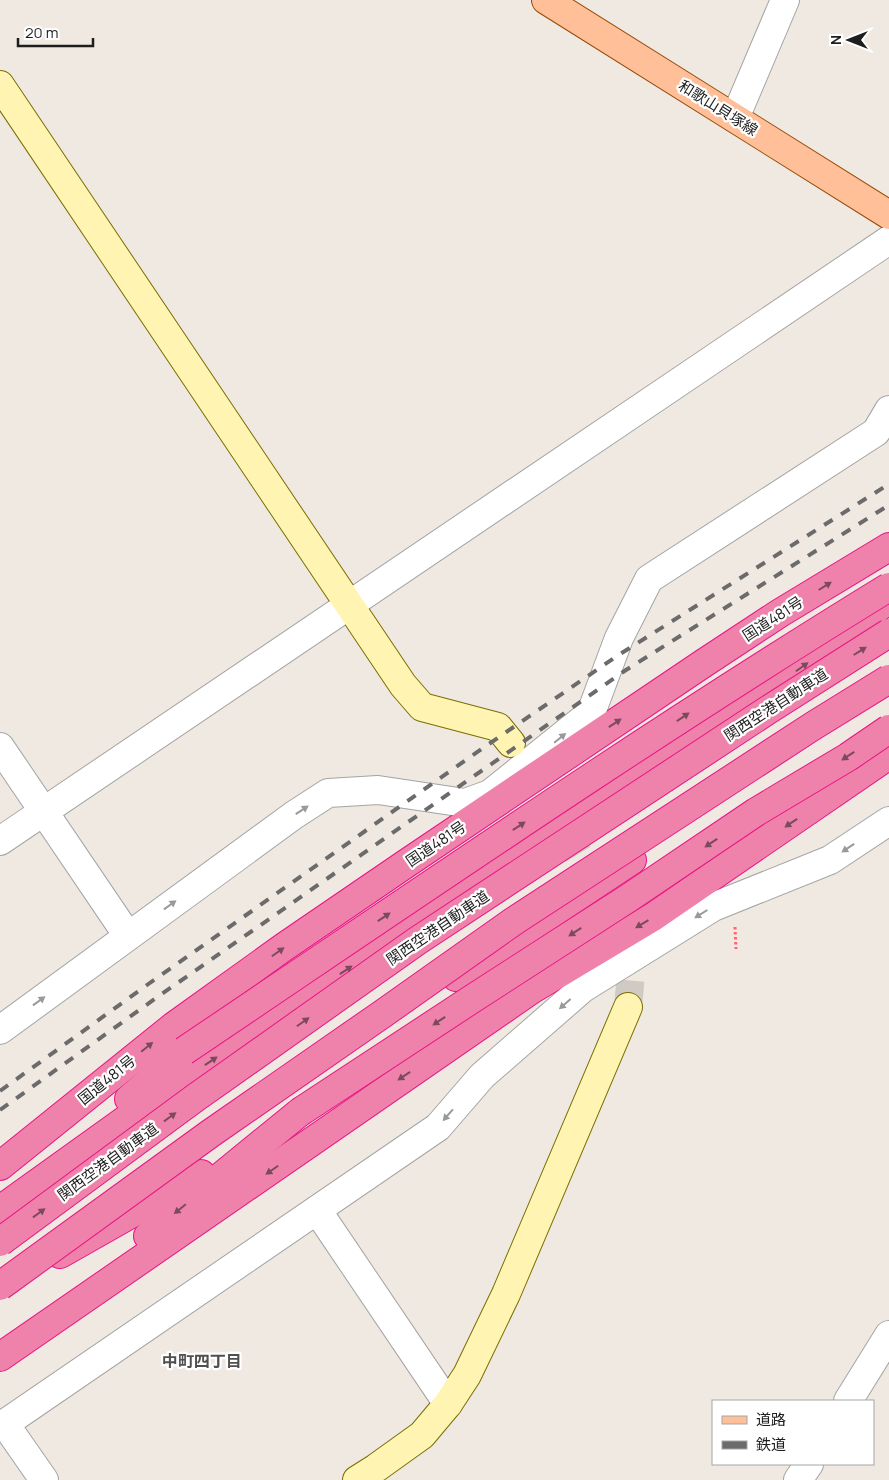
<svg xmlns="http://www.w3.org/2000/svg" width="889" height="1480" font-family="Manrope,'Noto Sans JP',sans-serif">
<rect width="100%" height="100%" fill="#f0e9e2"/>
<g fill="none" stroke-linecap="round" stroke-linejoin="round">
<!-- secondary-tunnel -->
<polyline stroke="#d0cac4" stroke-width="28" stroke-dasharray="28 14" stroke-linecap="butt" points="521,758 628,938 631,974 628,1007"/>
<defs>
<g id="street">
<polyline points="735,118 785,0"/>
<polyline points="0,747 128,936"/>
<polyline points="0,841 889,240"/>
<polyline points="0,1030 294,815 328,793 378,790 465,803 490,794 591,713 619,638 649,579 876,432 889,410"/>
<polyline points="317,1210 448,1404"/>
<polyline points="848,1401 889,1335"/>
<polyline points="5,1424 44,1480"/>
<polyline points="0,1427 438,1127 482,1076 583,988 713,907 830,860 889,821"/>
<polyline points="798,1480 809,1464"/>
</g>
<g id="secondary">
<polyline points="0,85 403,685 422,707 498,727 511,743"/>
<polyline points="357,1480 376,1468 422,1435 448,1404 467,1375 506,1294 628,1007"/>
</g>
<polyline id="primary" points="546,0 889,215"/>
<g id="highway">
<polyline points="456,977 632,860"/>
<polyline points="129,1099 184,1051"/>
<polyline points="0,1166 174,1026 284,947 407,863 704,663 780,613 889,547"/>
<polyline points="0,1210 138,1111 326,983 498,867 652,770 806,664 889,599"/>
<polyline points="148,1236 300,1112"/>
<polyline points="60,1254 201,1174"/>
<polyline points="0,1357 531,990 653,917 889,755"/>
</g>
</defs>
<!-- street casing -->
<use href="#street" stroke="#a4a4a4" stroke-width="30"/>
<!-- secondary casing -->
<use href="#secondary" stroke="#796f00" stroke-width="30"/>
<!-- primary casing -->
<use href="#primary" stroke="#974800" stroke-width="30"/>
<!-- highway casing -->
<use href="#highway" stroke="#ea1385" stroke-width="30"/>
<!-- path -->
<polyline stroke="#ff6471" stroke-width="3" stroke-dasharray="2.5 2.5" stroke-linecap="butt" points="735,927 736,949"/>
<!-- street -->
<use href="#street" stroke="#fff" stroke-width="28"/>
<!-- secondary -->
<use href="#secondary" stroke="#fff4b1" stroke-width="28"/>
<!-- primary -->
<use href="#primary" stroke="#ffbf98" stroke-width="28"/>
<!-- highway -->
<use href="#highway" stroke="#ef82ab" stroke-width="28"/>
<!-- rail -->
<g stroke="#6b6b6b" stroke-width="4" stroke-dasharray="10 10" stroke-linecap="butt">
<polyline points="0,1091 147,985 470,757 617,656 889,484"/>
<polyline points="0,1110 156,998 626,670 889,505"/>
</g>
<defs>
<g id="highway-bridge">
<path d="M184 1051C417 894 649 734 889 587"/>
<polyline points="300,1112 472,999 627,899 756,812 848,757 889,729"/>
<polyline points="0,1242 195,1098 417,941 768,710 889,633"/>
<polyline points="0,1286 211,1133 381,1015 514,921 813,726 889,679"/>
</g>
</defs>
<!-- highway-bridge casing -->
<use href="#highway-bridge" stroke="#ea1385" stroke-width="30" stroke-linecap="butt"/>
<!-- highway-bridge -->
<use href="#highway-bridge" stroke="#ef82ab" stroke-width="28"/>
</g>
<!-- one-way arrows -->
<defs><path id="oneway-solid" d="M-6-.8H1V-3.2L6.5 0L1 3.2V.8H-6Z" transform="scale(1.25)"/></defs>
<g fill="#7b4a5d">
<use href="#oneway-solid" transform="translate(825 586) rotate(-32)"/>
<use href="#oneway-solid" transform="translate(860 651) rotate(-32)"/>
<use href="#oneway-solid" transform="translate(802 667) rotate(-35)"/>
<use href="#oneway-solid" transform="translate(683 717) rotate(-34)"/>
<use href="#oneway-solid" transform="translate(615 723) rotate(-34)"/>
<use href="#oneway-solid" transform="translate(848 756) rotate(147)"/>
<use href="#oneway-solid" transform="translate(791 823) rotate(146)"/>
<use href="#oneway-solid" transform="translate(519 826) rotate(-33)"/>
<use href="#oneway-solid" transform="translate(711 843) rotate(146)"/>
<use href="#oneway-solid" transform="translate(384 917) rotate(-34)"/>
<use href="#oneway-solid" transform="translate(642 924) rotate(149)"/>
<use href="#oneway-solid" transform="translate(575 932) rotate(147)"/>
<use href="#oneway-solid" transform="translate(278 952) rotate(-35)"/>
<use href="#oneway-solid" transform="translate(346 970) rotate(-34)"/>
<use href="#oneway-solid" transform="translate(439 1021) rotate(146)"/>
<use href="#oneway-solid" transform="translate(303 1022) rotate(-35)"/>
<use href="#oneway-solid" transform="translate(147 1047) rotate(-39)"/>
<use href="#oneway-solid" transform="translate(211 1061) rotate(-34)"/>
<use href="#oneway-solid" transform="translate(404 1076) rotate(146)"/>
<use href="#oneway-solid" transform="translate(170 1117) rotate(-36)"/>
<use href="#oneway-solid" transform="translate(272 1170) rotate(145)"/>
<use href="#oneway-solid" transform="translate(180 1209) rotate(141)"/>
<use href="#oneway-solid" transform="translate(39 1213) rotate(-36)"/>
</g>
<g fill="#999">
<use href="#oneway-solid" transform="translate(560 738) rotate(-39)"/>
<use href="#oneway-solid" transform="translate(302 810) rotate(-33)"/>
<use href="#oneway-solid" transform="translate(848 848) rotate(146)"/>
<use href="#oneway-solid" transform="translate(170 905) rotate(-36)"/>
<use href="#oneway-solid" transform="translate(701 914) rotate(148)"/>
<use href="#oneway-solid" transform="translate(39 1001) rotate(-36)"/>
<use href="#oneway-solid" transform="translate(565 1004) rotate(139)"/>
<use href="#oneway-solid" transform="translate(448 1115) rotate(131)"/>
</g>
<g text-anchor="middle" stroke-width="4.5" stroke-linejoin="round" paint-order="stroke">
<!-- street labels -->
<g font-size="15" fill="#1d1d1d" stroke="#fff">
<text transform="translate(718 108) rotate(32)" y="5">和歌山貝塚線</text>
<text transform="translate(773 619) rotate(-33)" y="5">国道481号</text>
<text transform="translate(776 705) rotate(-33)" y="5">関西空港自動車道</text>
<text transform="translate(436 844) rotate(-34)" y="5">国道481号</text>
<text transform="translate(438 928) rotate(-34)" y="5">関西空港自動車道</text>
<text transform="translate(107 1080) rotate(-39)" y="5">国道481号</text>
<text transform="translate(108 1162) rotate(-36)" y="5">関西空港自動車道</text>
</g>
<!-- neighbourhood labels -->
<g font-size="16" font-weight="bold" fill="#505050" stroke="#fff">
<text x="202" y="1367">中町四丁目</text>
</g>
</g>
<!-- legend -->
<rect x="712" y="1400" width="162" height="65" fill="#ffffff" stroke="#a5a5a5"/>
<rect x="722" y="1416" width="25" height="8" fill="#ffbf98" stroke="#a5a5a5"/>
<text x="756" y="1425" font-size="15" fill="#1d1d1d">道路</text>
<rect x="722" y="1441" width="25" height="8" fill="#6b6b6b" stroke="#a5a5a5"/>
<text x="756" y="1450" font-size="15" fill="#1d1d1d">鉄道</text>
<!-- north arrow -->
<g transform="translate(849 40) rotate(270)" stroke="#ffffff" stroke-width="4" paint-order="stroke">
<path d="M0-4L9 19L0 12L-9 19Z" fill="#1d1d1d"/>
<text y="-8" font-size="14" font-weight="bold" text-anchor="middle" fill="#1d1d1d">N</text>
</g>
<!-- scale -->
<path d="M18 38v8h75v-8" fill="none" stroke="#1d1d1d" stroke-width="2.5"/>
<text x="25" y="38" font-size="15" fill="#1d1d1d" stroke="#ffffff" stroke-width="4" paint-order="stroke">20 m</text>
</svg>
